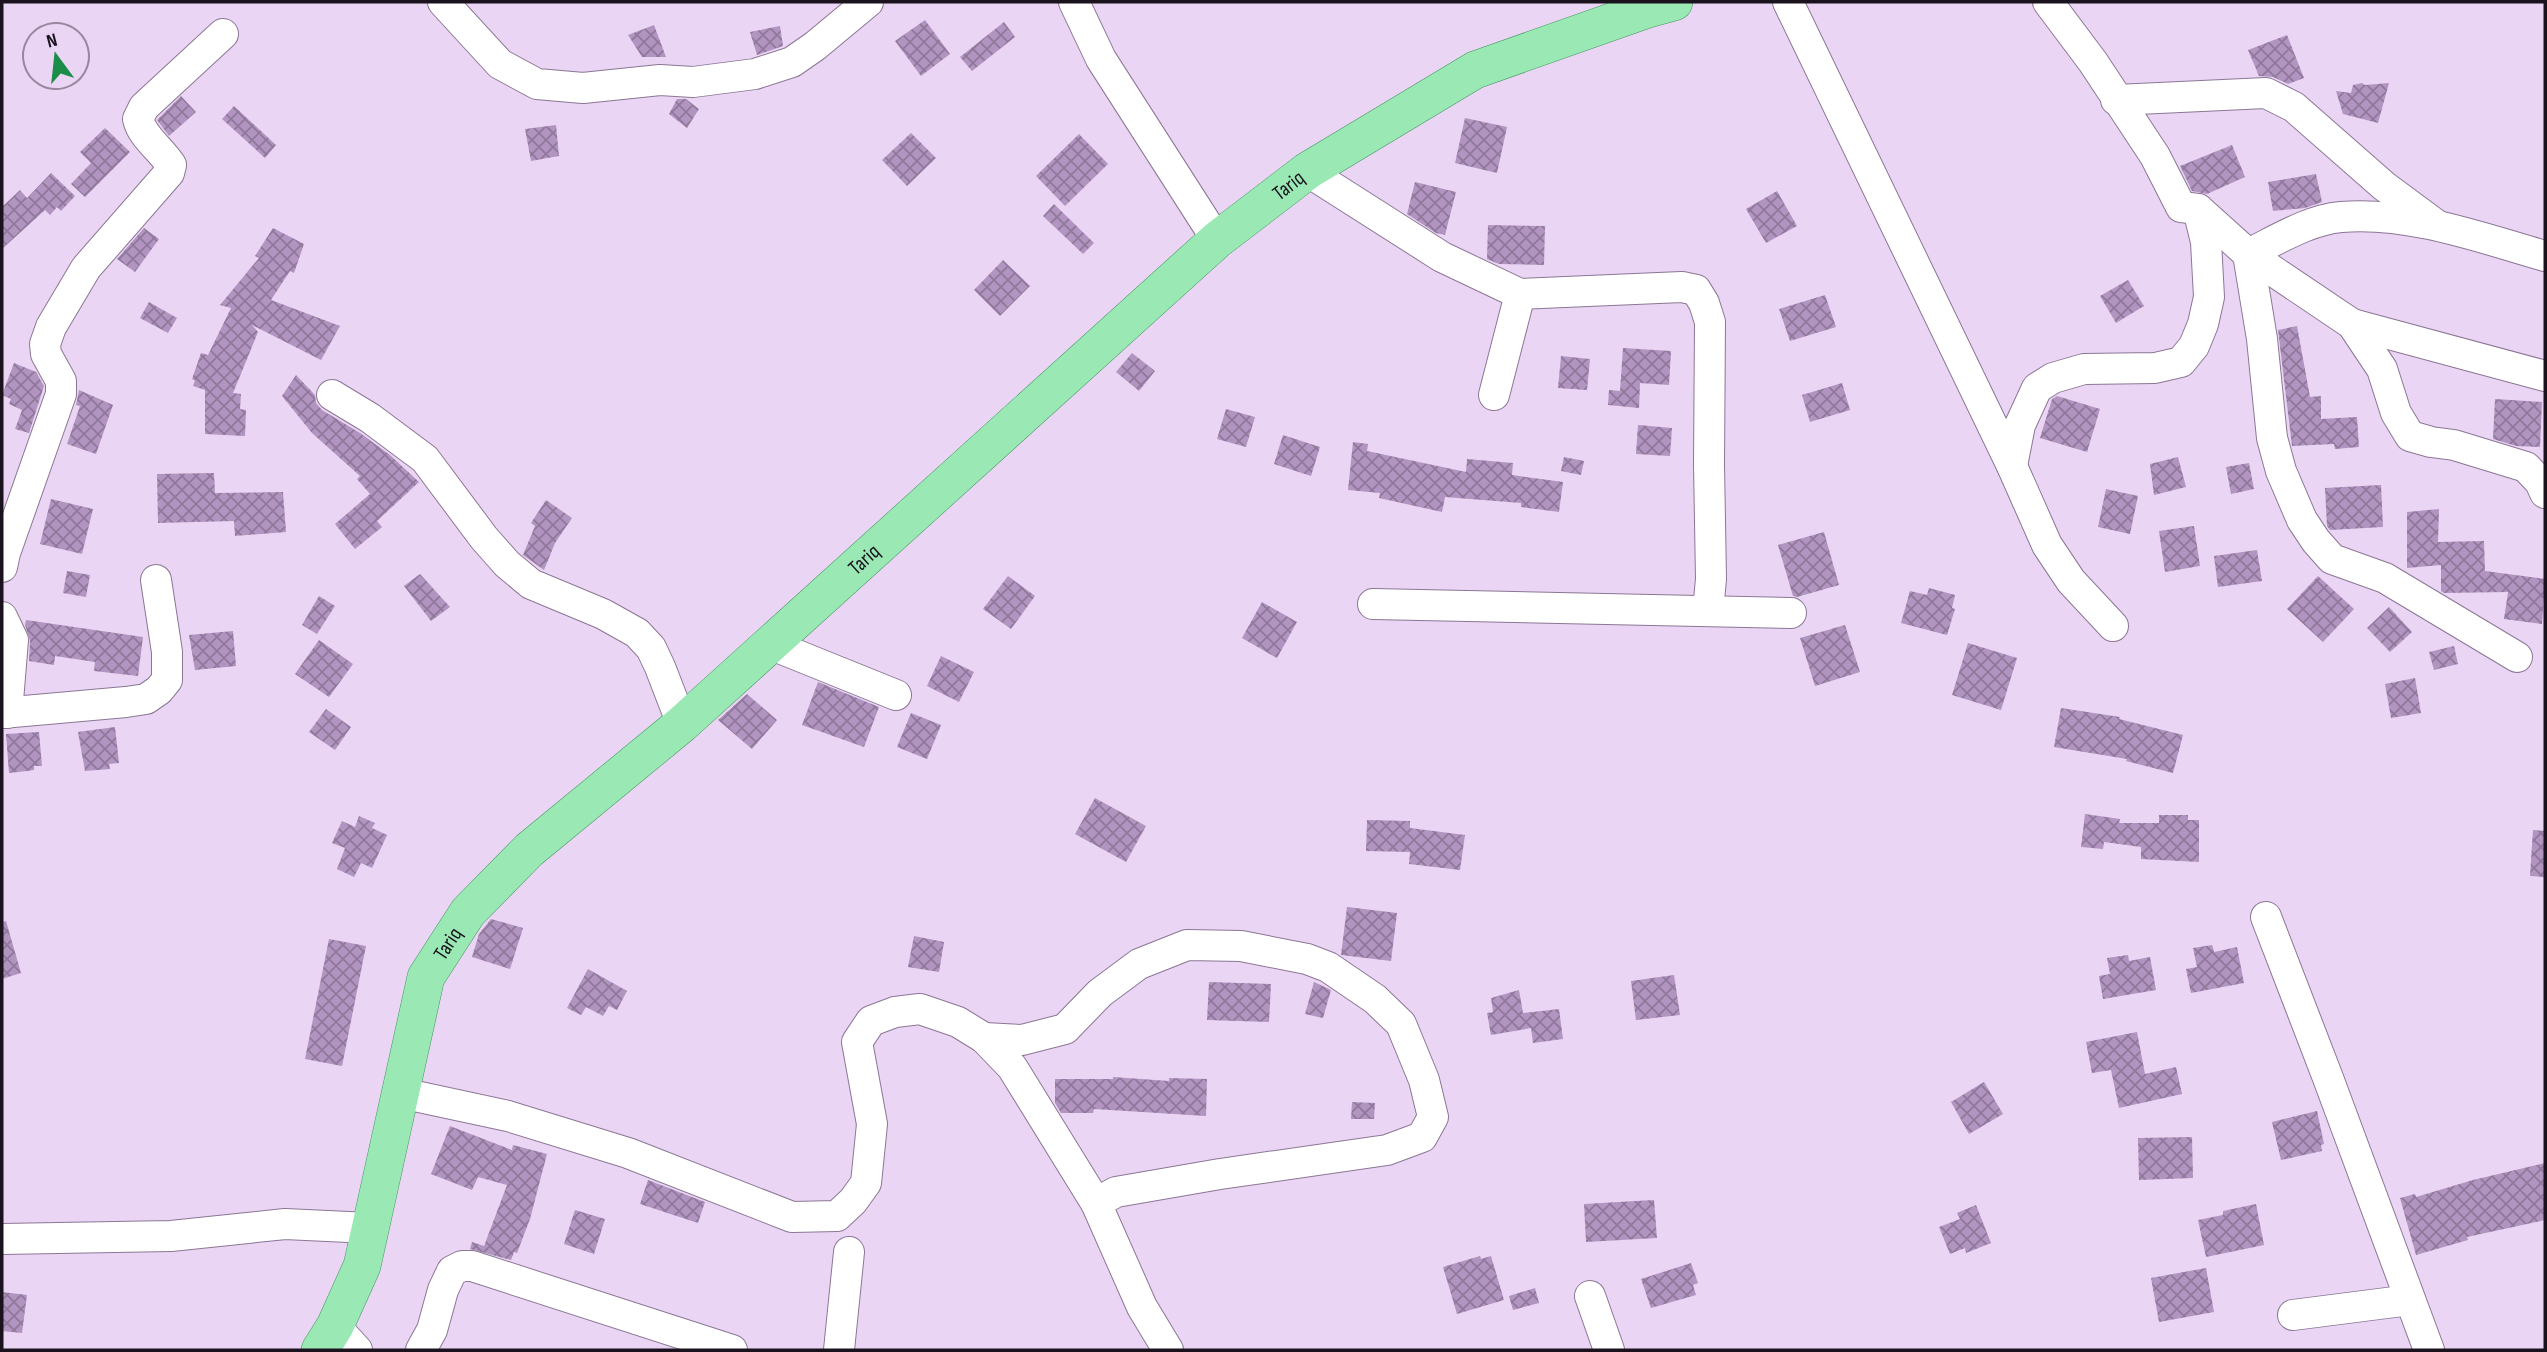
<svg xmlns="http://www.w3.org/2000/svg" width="2547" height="1352" font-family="'Sofia Sans Condensed',sans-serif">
<defs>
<pattern id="building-cross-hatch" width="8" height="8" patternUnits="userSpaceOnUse" patternTransform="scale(1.75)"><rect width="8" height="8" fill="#b194bf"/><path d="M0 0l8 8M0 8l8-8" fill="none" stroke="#8f789b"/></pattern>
</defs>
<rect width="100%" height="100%" fill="#ebd5f5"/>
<!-- building -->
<g fill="url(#building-cross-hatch)">
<polygon points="925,20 950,54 921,76 895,41"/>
<polygon points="1004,22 1015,37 972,71 960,57"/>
<polygon points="654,25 666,57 642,57 628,35"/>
<polygon points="780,26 783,46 757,55 750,32"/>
<polygon points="2287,35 2304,78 2288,84 2273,77 2259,76 2248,50"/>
<polygon points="2362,83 2365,85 2389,83 2378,123 2343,114 2336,91 2351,93 2353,85"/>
<polygon points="181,96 196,112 169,136 157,120"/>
<polygon points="677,99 686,99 699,109 687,128 669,114"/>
<polygon points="234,106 276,145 265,158 222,119"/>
<polygon points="1465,118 1507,127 1497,173 1455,163"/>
<polygon points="556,125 559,156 531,161 525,129"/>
<polygon points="105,128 130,152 85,197 71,184 91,163 80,152"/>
<polygon points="911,133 936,158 907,186 882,160"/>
<polygon points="1079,134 1108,164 1065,206 1036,176"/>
<polygon points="2232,145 2245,177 2207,194 2192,191 2180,166"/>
<polygon points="51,173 75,196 61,211 57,207 50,215 45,210 2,249 2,207 20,190 27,198"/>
<polygon points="2316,174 2322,202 2305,208 2273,211 2268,182"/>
<polygon points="1415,182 1456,192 1445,235 1436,233 1407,214"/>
<polygon points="1777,191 1797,226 1766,243 1746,209"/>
<polygon points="1054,204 1094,243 1083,254 1043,216"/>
<polygon points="1488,225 1545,226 1544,265 1499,264 1487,259"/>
<polygon points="144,228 159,239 135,272 117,259"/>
<polygon points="273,228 304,244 294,273 290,271 271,300 340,326 321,360 252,325 258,332 233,393 241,394 240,409 246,410 245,436 205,434 205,390 193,386 195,380 192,379 201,353 208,355 231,308 220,305 259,258 255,256"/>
<polygon points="1003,260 1030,286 1000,316 974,290"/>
<polygon points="2128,280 2144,306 2116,323 2100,296"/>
<polygon points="1825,295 1836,327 1790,341 1779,309"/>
<polygon points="149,302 177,318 168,333 140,318"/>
<polygon points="2297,326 2310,397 2321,396 2321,419 2357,417 2359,447 2335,449 2334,444 2292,446 2278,330"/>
<polygon points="1623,348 1671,351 1669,385 1640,383 1639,408 1608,405 1609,390 1620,391"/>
<polygon points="1132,353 1155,371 1139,391 1116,372"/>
<polygon points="1561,356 1590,359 1587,390 1558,388"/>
<polygon points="14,363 36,372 44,386 29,433 15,429 22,410 9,404 11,399 2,395"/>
<polygon points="296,375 315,395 316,403 322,410 360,433 390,455 419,482 377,521 382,527 355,549 335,524 370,494 357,479 360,476 312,433 282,396"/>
<polygon points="1842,383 1850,410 1810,422 1802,395"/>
<polygon points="79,390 113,405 96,454 67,444 80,406 76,405"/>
<polygon points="2057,396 2100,409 2087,452 2040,438 2052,399"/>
<polygon points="2495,399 2542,402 2540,447 2516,446 2493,439"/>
<polygon points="1226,409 1255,417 1246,447 1217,439"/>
<polygon points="1638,425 1672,428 1670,456 1636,454"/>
<polygon points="1283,435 1320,447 1311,476 1274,464"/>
<polygon points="1353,442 1368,444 1367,451 1466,472 1467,459 1513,463 1512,475 1563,482 1559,512 1521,507 1521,503 1445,497 1442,512 1379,498 1380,493 1348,490"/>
<polygon points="1564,457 1584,461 1581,475 1561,471"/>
<polygon points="2178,457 2186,487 2154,495 2150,464"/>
<polygon points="2249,463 2254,489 2231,494 2226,467"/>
<polygon points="214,473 215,493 283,492 286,532 235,536 234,521 158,523 157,474"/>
<polygon points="2381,485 2383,527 2330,530 2327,526 2325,488"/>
<polygon points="2106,489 2138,496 2130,534 2098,527"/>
<polygon points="51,499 93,509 82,554 40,544"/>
<polygon points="546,500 572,518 555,543 544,570 523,555 535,526 531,523"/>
<polygon points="2439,509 2438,542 2484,541 2485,571 2545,579 2542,624 2504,619 2508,592 2444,593 2441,591 2441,565 2407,568 2407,512"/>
<polygon points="2194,526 2200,566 2165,572 2159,531"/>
<polygon points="1824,532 1839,585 1797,597 1793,596 1778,545"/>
<polygon points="2257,550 2262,581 2218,587 2214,556"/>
<polygon points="67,571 90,575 86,597 63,593"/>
<polygon points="420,574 450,607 431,621 404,586"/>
<polygon points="1008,576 1035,596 1011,629 983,609"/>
<polygon points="2318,576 2354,609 2323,642 2287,609"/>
<polygon points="1929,588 1955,595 1952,608 1955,609 1947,635 1901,623 1910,591 1927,595"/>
<polygon points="319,596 335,606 317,634 302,625"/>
<polygon points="1262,602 1297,622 1277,658 1242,638"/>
<polygon points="2389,607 2412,632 2390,652 2367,628"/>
<polygon points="26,620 143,637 138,676 94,671 95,662 55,656 54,665 29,661 30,641 25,625"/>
<polygon points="1845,625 1860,672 1815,686 1800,638"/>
<polygon points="233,631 236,666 195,670 189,635"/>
<polygon points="319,640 353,664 329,697 295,674"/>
<polygon points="1968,643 2017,658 2001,710 1952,695"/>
<polygon points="2454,646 2458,664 2434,670 2429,652"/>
<polygon points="941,656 974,672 959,702 927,686"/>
<polygon points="2415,678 2421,713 2391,718 2385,684"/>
<polygon points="818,682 879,707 864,747 802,725"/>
<polygon points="747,694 777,720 752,749 718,720"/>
<polygon points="2061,708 2120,717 2119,719 2183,735 2173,773 2126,761 2127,759 2054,747"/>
<polygon points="326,709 351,727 335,750 309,732"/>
<polygon points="911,713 941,725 927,759 897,747"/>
<polygon points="115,727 119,763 109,764 110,769 85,771 78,732"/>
<polygon points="39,732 42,766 34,766 34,770 27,771 9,773 6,734"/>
<polygon points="1095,798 1146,826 1126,862 1075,834"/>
<polygon points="2085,814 2120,819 2119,823 2159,823 2159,815 2188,815 2188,820 2199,820 2199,862 2141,859 2141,847 2104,842 2103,849 2081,847"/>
<polygon points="359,816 375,823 372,828 387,835 372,868 361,863 354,877 337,869 345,848 332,843 342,821 355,827"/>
<polygon points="1367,820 1410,821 1410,828 1465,835 1460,870 1409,864 1410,852 1366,851"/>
<polygon points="2533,830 2545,831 2545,877 2530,876"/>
<polygon points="1347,907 1397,913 1391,961 1341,955"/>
<polygon points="491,919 523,928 510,969 472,957 479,934"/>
<polygon points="6,921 21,973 2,979 2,922"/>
<polygon points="914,936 944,942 939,972 908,967"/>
<polygon points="329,939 366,946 342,1066 305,1059"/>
<polygon points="2212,945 2214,952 2237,947 2244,983 2191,993 2186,969 2197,967 2193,948"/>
<polygon points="2128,955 2129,961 2150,957 2156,990 2103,999 2099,976 2110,974 2107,958"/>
<polygon points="588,969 627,991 617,1010 609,1006 603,1016 586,1007 581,1015 567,1008"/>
<polygon points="1674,975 1680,1015 1636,1020 1631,981"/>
<polygon points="1209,982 1271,984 1269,1022 1207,1020"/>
<polygon points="1314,982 1331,990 1323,1018 1305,1014"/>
<polygon points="1519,990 1523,1013 1559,1009 1563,1039 1533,1043 1531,1028 1491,1035 1487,1013 1493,1012 1491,998"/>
<polygon points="2137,1032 2145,1074 2176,1067 2182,1094 2119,1108 2111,1070 2092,1073 2086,1042"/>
<polygon points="1113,1077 1169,1081 1169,1078 1207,1079 1206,1116 1094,1109 1093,1113 1061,1113 1055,1103 1055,1079 1113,1079"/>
<polygon points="1984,1082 2003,1114 1969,1134 1951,1102"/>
<polygon points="1352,1102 1375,1103 1374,1119 1351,1119"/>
<polygon points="2317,1111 2324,1144 2321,1145 2322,1151 2281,1160 2272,1122"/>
<polygon points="450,1126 512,1150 513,1145 547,1154 530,1219 517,1253 514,1252 511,1260 470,1249 472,1242 484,1246 507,1185 478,1177 472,1190 431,1174"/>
<polygon points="2192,1137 2193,1178 2139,1180 2138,1138"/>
<polygon points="2545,1163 2545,1220 2467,1237 2468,1240 2416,1255 2400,1198 2415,1194 2416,1197 2473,1180"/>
<polygon points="648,1180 705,1202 698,1223 640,1204"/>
<polygon points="1654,1200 1657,1238 1586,1242 1584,1204"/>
<polygon points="2256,1204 2264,1245 2206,1257 2198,1220 2223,1215 2223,1211"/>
<polygon points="1976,1205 1991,1243 1966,1253 1965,1248 1950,1254 1939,1227 1960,1219 1957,1213"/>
<polygon points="575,1210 605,1219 594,1254 564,1244"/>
<polygon points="1480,1256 1481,1259 1491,1256 1504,1300 1457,1314 1443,1267"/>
<polygon points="1691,1263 1698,1283 1693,1285 1696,1295 1651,1308 1641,1279"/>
<polygon points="2206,1268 2214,1312 2159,1322 2151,1278"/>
<polygon points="1535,1288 1539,1303 1513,1310 1509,1296"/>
<polygon points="2,1292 27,1295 22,1333 2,1331"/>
</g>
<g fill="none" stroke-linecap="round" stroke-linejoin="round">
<defs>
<g id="minor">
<polyline points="443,2 500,64 537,84 583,88 660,80 693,82 755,74 792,62 815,46 868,2"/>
<polyline points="1074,2 1101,59 1217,240"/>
<polyline points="1788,2 2012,466 2047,545 2071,581 2113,626"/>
<polyline points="2048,2 2093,62 2155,156 2181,207 2198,209 2248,254 2352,324 2382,369 2396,413 2410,436 2431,442 2454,445 2526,467 2540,482 2545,493"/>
<polyline points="2116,100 2266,93 2294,107 2384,186 2434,223"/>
<polyline points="1307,171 1442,257 1520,294 1494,395"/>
<polyline points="1520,294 1682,287 1696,290 1704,303 1710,322 1709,464 1711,579 1708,611"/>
<polyline points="2352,324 2545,376"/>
<polyline points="332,395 370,418 425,459 484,538 507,564 531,584 603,614 637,633 651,648 660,667 682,724"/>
<polyline points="2012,466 2020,425 2037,388 2053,378 2084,369 2155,368 2181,362 2194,346 2203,324 2209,297 2206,242 2198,209"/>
<path d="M2 567 5 553 61 394V381L46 354 45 344 51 327 86 268 169 173 171 165C161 149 142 137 138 119L144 107 223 34"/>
<polyline points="1373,604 1791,613"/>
<polyline points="2,617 13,640 7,713"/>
<polyline points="772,645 896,695"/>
<path d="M2517 657 2385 578 2332 559 2316 541 2302 520 2281 471 2272 438 2262 339 2248 254C2277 240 2308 220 2341 217 2408 211 2482 238 2545 256"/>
<polyline points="2,713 126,702 146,699 159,690 167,680 167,652 156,580"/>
<polyline points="2266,917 2328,1078 2429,1350"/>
<polyline points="984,1038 1022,1040 1065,1029 1100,993 1139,964 1187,945 1241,946 1307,959 1328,967 1375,999 1401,1024 1424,1080 1433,1117 1422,1137 1387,1150 1220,1174 1116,1192 1096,1203"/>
<polyline points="401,1093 508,1116 628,1153 792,1217 837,1216 853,1201 866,1183 872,1124 857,1042 871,1021 895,1012 920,1009 958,1022 984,1038 1012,1067 1096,1203 1142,1307 1168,1350"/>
<polyline points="2,1239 171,1236 285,1224 370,1228"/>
<polyline points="1590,1296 1609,1350"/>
<polyline points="2293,1315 2410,1300"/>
<polyline points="335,1326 357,1350"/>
<polyline points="421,1350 432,1330 443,1290 452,1271 462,1266 472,1266 732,1350"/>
<polyline points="839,1350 849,1252"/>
</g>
<g id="major">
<path id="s1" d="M320 1350 335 1326 362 1266 426 977 468 912 529 850 682 724 1217 240 1307 171 1475 70 1645 10 1674 2"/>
</g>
</defs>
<!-- minor casing -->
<use href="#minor" stroke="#8b7794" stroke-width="32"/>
<!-- major casing -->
<use href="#major" stroke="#42955f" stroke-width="38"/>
<!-- minor -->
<use href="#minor" stroke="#fff" stroke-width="30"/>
<!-- major -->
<use href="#major" stroke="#9ae9b4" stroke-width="37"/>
</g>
<g text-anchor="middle" stroke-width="7" stroke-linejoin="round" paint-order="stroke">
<!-- street labels -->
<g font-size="21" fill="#1a131e" stroke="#ebd5f5">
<text dy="7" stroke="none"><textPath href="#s1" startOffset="1564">Tariq</textPath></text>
<text dy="7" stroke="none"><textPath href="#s1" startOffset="998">Tariq</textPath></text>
<text dy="7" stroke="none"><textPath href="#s1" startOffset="430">Tariq</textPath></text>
</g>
</g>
<!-- border -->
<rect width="2547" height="1352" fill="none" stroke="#1a131e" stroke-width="7"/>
<!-- north arrow -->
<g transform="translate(56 56) rotate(345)"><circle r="33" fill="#ebd5f5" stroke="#97879f" stroke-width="2"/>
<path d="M0-5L12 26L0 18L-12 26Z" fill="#1a8e49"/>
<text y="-10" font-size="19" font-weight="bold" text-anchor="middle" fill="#1a131e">N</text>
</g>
</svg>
